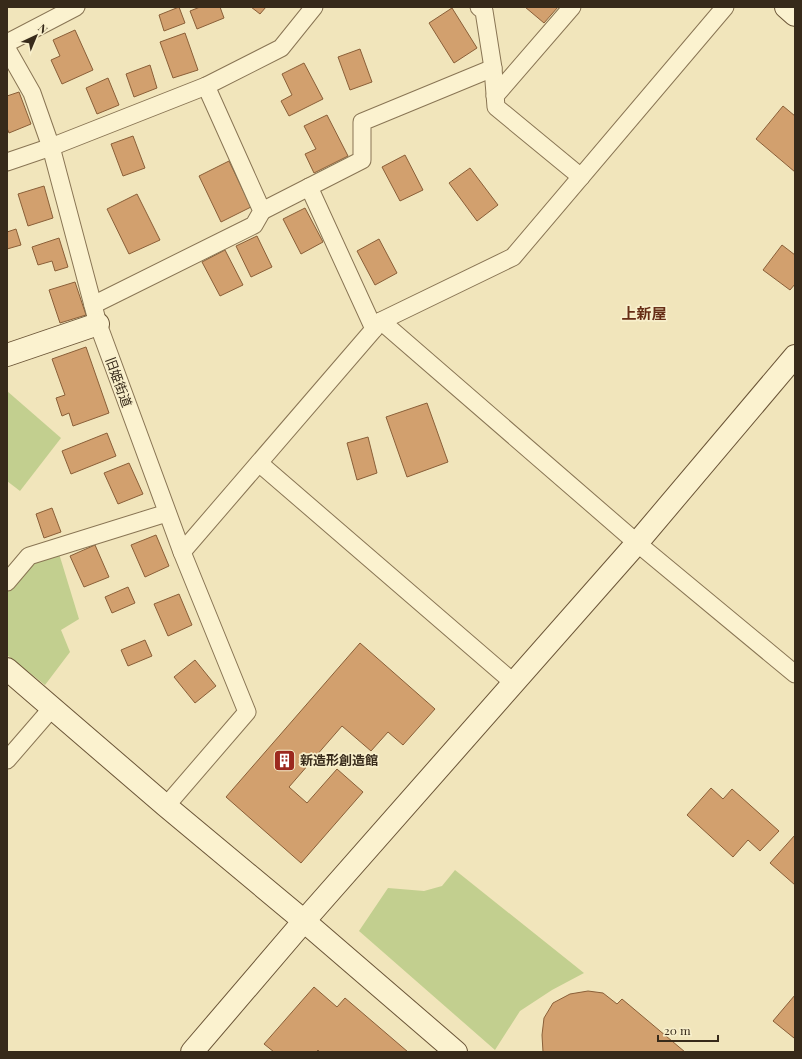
<svg xmlns="http://www.w3.org/2000/svg" width="802" height="1059" font-family="'Playfair Display','Noto Sans JP',serif">
<rect width="100%" height="100%" fill="#f1e5bb"/>
<!-- green -->
<g fill="#c2cf8f">
<polygon points="7,391 61,438 20,491 7,481"/>
<polygon points="57,547 79,619 61,630 70,652 45,685 7,655 7,582"/>
<polygon points="455,870 584,973 552,990 520,1011 495,1050 359,931 388,888 424,891 442,886"/>
</g>
<!-- building -->
<g fill="#d2a06e" stroke="#8a5f38">
<polygon points="179,7 185,23 164,31 159,15"/>
<polygon points="200,7 220,7 224,18 197,29 190,11"/>
<polygon points="251,7 266,7 260,14"/>
<polygon points="525,7 558,7 544,23"/>
<polygon points="452,8 477,48 454,63 429,23"/>
<polygon points="75,30 93,70 62,84 51,60 60,56 53,40"/>
<polygon points="185,33 198,70 173,78 160,42"/>
<polygon points="360,49 372,82 350,90 338,57"/>
<polygon points="304,63 323,99 289,116 281,101 292,95 282,74"/>
<polygon points="150,65 157,88 134,97 126,74"/>
<polygon points="108,78 119,105 97,114 86,88"/>
<polygon points="19,92 31,124 9,133 7,128 7,96"/>
<polygon points="783,106 795,116 795,172 756,139"/>
<polygon points="327,115 348,156 314,173 305,154 316,149 304,126"/>
<polygon points="133,136 145,168 123,176 111,144"/>
<polygon points="405,155 423,190 400,201 382,167"/>
<polygon points="229,161 251,207 221,222 199,176"/>
<polygon points="470,168 498,205 477,221 449,183"/>
<polygon points="44,186 53,218 28,226 18,194"/>
<polygon points="137,194 160,240 129,254 107,209"/>
<polygon points="305,208 323,242 301,254 283,219"/>
<polygon points="16,229 21,245 7,249 7,232"/>
<polygon points="257,236 272,267 251,277 236,246"/>
<polygon points="59,238 68,267 55,271 52,261 38,265 32,247"/>
<polygon points="379,239 397,273 375,285 357,251"/>
<polygon points="782,245 795,255 795,284 790,290 763,270"/>
<polygon points="225,250 243,285 220,296 202,262"/>
<polygon points="75,282 86,315 60,323 49,290"/>
<polygon points="86,347 109,413 73,426 69,413 62,416 56,398 65,395 52,359"/>
<polygon points="427,403 448,462 407,477 386,417"/>
<polygon points="107,433 116,456 71,474 62,451"/>
<polygon points="368,437 377,473 357,480 347,443"/>
<polygon points="129,463 143,494 118,504 104,473"/>
<polygon points="52,508 61,532 44,538 36,514"/>
<polygon points="156,535 169,566 145,577 131,545"/>
<polygon points="95,545 109,577 84,587 70,556"/>
<polygon points="128,587 135,603 112,613 105,597"/>
<polygon points="179,594 192,625 168,636 154,604"/>
<polygon points="145,640 152,656 128,666 121,650"/>
<polygon points="360,643 435,709 403,745 388,732 371,751 342,726 289,787 307,803 337,769 363,792 301,863 226,797"/>
<polygon points="195,660 216,686 195,703 174,677"/>
<polygon points="711,788 723,799 732,789 779,831 760,851 748,840 733,857 687,815"/>
<polygon points="795,835 795,885 770,863"/>
<polygon points="314,987 337,1007 345,998 408,1052 320,1052 318,1050 316,1052 274,1052 264,1044"/>
<polygon points="588,991 603,993 617,1004 622,999 685,1052 543,1052 542,1035 544,1018 553,1003 570,994"/>
<polygon points="795,995 795,1037 794,1038 773,1021"/>
</g>
<g fill="none" stroke-linecap="round" stroke-linejoin="round">
<defs>
<g id="street">
<polyline points="479,7 484,11 493,68 496,107 581,177"/>
<polyline points="7,43 76,7"/>
<polyline points="7,49 32,93 51,147 98,324 182,552 247,712 166,806"/>
<polyline points="495,96 572,7"/>
<polyline points="7,162 51,147 206,86 281,48 314,7"/>
<polyline points="309,187 374,329"/>
<polyline points="262,211 362,160 362,122 493,68"/>
<polyline points="93,305 254,225 262,211 206,86"/>
<polyline points="381,321 637,543 795,674"/>
<polyline points="259,463 514,683"/>
<polyline points="182,552 381,321 513,257 725,7"/>
<polyline points="7,582 29,556 167,513"/>
<polyline points="7,760 52,708"/>
</g>
<g id="secondary">
<polyline points="786,7 795,15"/>
<polyline points="7,355 98,324"/>
<polyline points="7,669 166,806 304,921 456,1052"/>
<polyline points="192,1052 304,921 637,543 795,356"/>
</g>
</defs>
<!-- street casing -->
<use href="#street" stroke="#897554" stroke-width="19"/>
<!-- secondary casing -->
<use href="#secondary" stroke="#6b5537" stroke-width="24"/>
<!-- street -->
<use href="#street" stroke="#fbf2cf" stroke-width="17"/>
<!-- secondary -->
<use href="#secondary" stroke="#fbf2cf" stroke-width="22"/>
</g>
<!-- icons -->
<defs>
<symbol id="building-square" viewBox="-11 -11 22 22"><rect x="-9" y="-9" width="18" height="18" rx="4" fill="#9c291f" stroke="#f8efcb"/><path d="M-4-6H4V6H1V3H-1V6H-4ZM-2.5-4.3h1.7v1.8h-1.7ZM.8-4.3h1.7v1.8H.8ZM-2.5-1h1.7V.8h-1.7ZM.8-1h1.7V.8H.8Z" fill="#fff"/></symbol>
</defs>
<g fill-rule="evenodd">
<use href="#building-square" x="272" y="748" width="25" height="25"/>
</g>
<g text-anchor="middle" stroke-width="3.5" stroke-linejoin="round" paint-order="stroke">
<!-- street labels -->
<g font-size="13" fill="#372a1a" stroke="#f8efcb">
<text transform="translate(119 382) rotate(70)" y="5">旧姫街道</text>
</g>
<!-- poi labels -->
<g font-size="13" font-weight="bold" fill="#372a1a" stroke="#f8efcb" text-anchor="start">
<text x="300" y="765">新造形創造館</text>
</g>
<!-- quarter labels -->
<g font-size="15" font-weight="bold" fill="#672e16" stroke="#f8efcb">
<text x="644" y="319">上新屋</text>
</g>
</g>
<!-- border -->
<rect width="802" height="1059" fill="none" stroke="#372a1a" stroke-width="16"/>
<!-- north arrow -->
<g transform="translate(36 36) rotate(44)" stroke="#f8efcb" stroke-width="3" paint-order="stroke">
<path d="M0-3L7 15L0 10L-7 15Z" fill="#372a1a"/>
<text y="-6" font-size="11" font-weight="bold" text-anchor="middle" fill="#372a1a">N</text>
</g>
<!-- scale -->
<path d="M658 1035v6h60v-6" fill="none" stroke="#372a1a" stroke-width="2"/>
<text x="664" y="1035" font-size="12" fill="#372a1a" stroke="#f8efcb" stroke-width="3" paint-order="stroke">20 m</text>
</svg>
